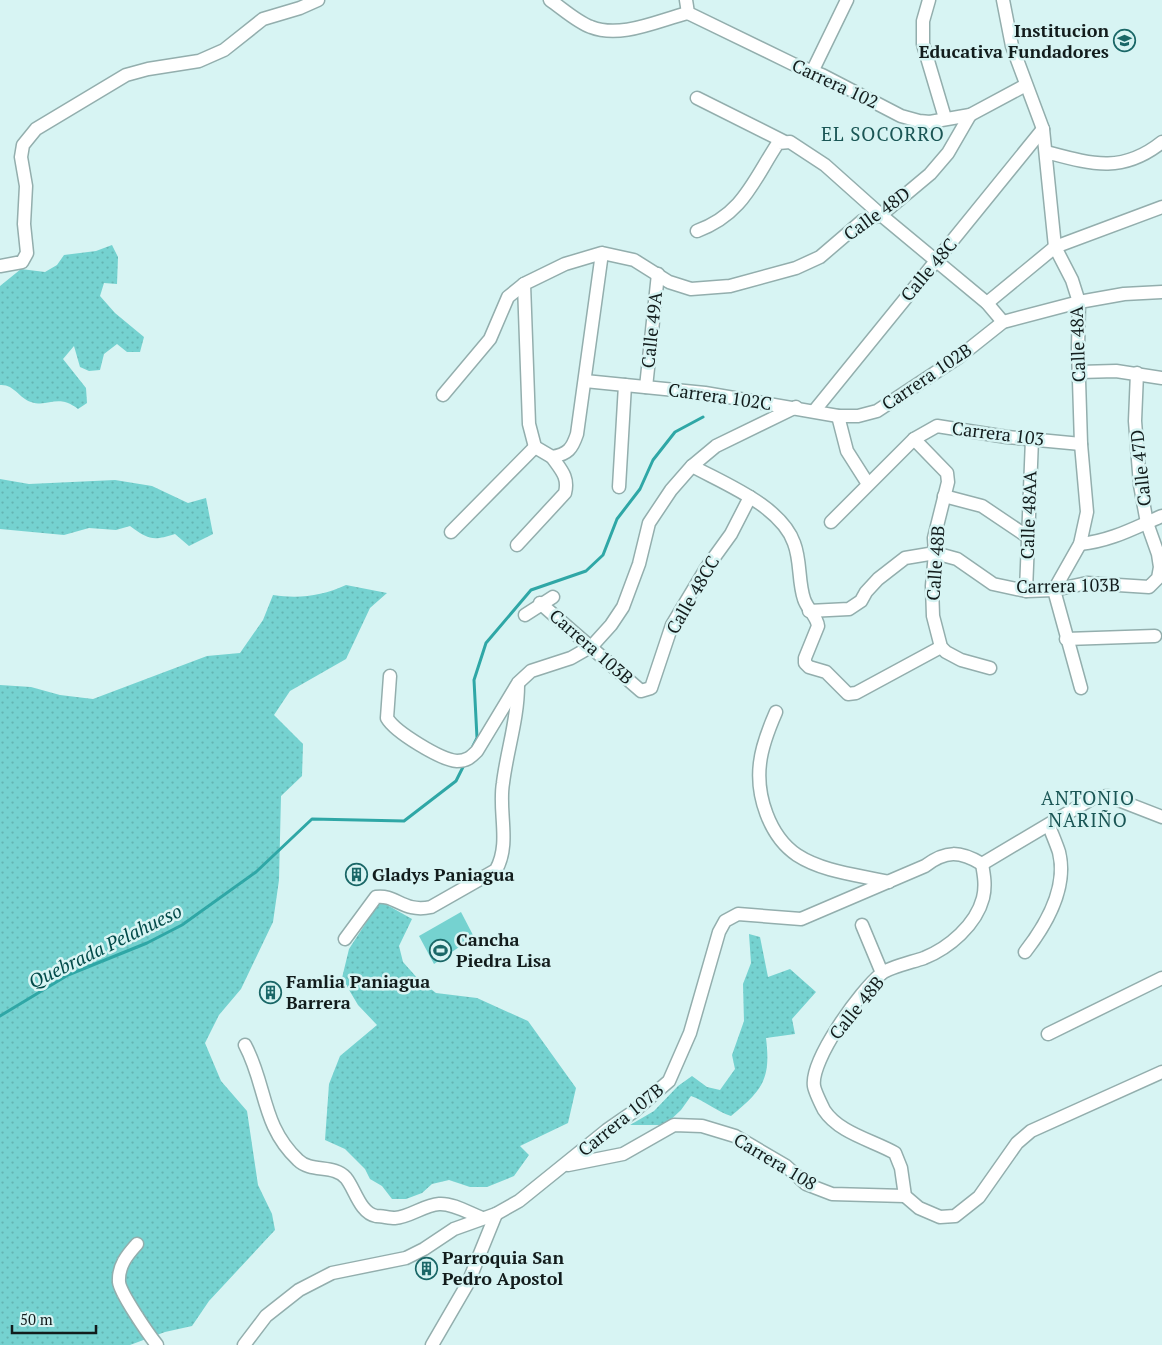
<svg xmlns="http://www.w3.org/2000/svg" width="1162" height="1345" font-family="'PT Serif',serif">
<defs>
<pattern id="green-dots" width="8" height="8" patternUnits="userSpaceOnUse" patternTransform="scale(1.25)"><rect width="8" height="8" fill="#75d2d0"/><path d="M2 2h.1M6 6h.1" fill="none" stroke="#64b4b2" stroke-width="1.8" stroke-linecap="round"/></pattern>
</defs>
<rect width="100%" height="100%" fill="#d7f4f3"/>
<!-- green -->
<g fill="url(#green-dots)">
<path d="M112 245 118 257 117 284 104 283 100 296 115 313 144 337 140 352H127L117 344 104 354 100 370 89 371 80 367 74 346 63 359 86 388 87 403 78 409C57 393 49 408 31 402 19 398 14 384 0 385V286L21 269 45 272 57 265 64 255 96 251Z"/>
<path d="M0 479 29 484 115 480 152 486 188 503 206 498 213 534 189 546 175 534C153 541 149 540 130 526L116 530 89 528 64 535 0 529Z"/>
<path d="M346 585 387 593 370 608 346 659 290 691 274 715 303 744 302 776 281 796 279 880 273 922 241 989 219 1015 205 1043 221 1081 247 1111 258 1185 272 1214 275 1230 209 1301 192 1326 165 1332 130 1345H0V685L31 687 60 695 93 699 207 656 240 653 263 620 273 595C299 599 322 596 346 585Z"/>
<polygon points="380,901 412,919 399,946 403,962 419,980 436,993 477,998 528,1021 576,1088 568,1123 520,1146 529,1155 514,1176 487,1187 470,1187 449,1180 432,1184 422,1193 406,1199 392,1199 382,1186 370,1179 365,1169 345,1149 325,1140 329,1084 340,1056 377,1025 358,1005 342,978 349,949"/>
<path d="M749 934 760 937 768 977 790 969 816 992 792 1019 795 1034 766 1038C771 1079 763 1090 731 1116 716 1111 705 1101 691 1096L681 1110 665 1125H630L654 1111 678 1086 692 1076 707 1087 720 1090 735 1069 732 1055 744 1021 743 984 751 963Z"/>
</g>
<!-- pitch -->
<polygon fill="#75d2d0" points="461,912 474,937 434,964 419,936"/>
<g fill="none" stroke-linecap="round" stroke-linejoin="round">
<!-- stream -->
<g stroke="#2fa7a6" stroke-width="3">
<polyline points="473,746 477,738 474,680 486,643 531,590 586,571 603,555 617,519 640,489 653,460 675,432 703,417"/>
<polyline points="0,1016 68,975 147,943 182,925 256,872 312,819 404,821 456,781 465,763"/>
</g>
<defs>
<g id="minor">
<path d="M550 0C563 9 577 22 591 27 621 39 659 20 688 13"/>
<polyline points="686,0 688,13 793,64 822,75 901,116 919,121 930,122 970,115 1026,85"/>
<polyline points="929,0 923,21 923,44 945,118"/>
<polyline points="1003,0 1012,46 1043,129 1055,247 1072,280 1079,302 1078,348 1081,444 1087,512 1080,544 1054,590 1081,688"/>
<polyline points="812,72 847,0"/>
<polyline points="697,98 783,141"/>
<path d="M1046 152C1091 164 1122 174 1162 142"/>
<path d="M697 231C743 214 753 181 778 143L790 142 825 165 881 215 987 303 1003 322"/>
<path d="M602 253 577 434C572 449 568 454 552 457L535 447 529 424 524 284 565 264 602 253 634 260 669 282 691 289 730 286 796 268 820 257 862 221 881 215 930 174 948 153 970 115"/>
<polyline points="0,266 22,262 27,253 24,224 26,186 21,157 23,145 36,129 126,75 148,69 199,61 224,50 263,19 300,8 318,0"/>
<polyline points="987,303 1055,247 1162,207"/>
<polyline points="1079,372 1116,371 1162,378"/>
<polyline points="585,381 705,393 838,416 858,416 877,411 959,357 1003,322 1079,302 1124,294 1162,292"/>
<polyline points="646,387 658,274"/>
<polyline points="443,395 490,339 508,297 524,284"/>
<polyline points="815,410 1043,129"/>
<polyline points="838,416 847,451 868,484"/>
<polyline points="914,439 947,473 948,482 934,538 935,553 932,586 933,616 941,647 946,652 961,660 990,668"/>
<path d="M692 466C725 484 781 506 794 543 801 561 798 581 804 599 807 609 817 616 818 626L805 658V663L809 667 826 672 848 694 856 693 941 647"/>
<polyline points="619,487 625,385"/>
<polyline points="944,496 982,506 1028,537"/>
<polyline points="831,522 914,439 937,426 1007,437 1081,444"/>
<polyline points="451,532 535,447"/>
<path d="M1080 544C1111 541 1134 528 1162 516"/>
<path d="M517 545 565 493C569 477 561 470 552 457"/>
<polyline points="1026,591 1032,439"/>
<polyline points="540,603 641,691 651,688 672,625 705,570 731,534 750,497"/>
<polyline points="809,611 849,609 861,601 866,592 878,579 905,558 935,553 957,559 993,584 1026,591 1054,590 1087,583 1149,587 1158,578 1160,567 1158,554 1147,523 1140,485 1135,421 1137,373"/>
<polyline points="525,615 553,597"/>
<polyline points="1066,639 1155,636"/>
<path d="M390 676 387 718C395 732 441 760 457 761 467 761 471 757 477 751L518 683 531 671 571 658 592 646 611 625 623 607 639 564 649 523 671 490 692 466 716 446 796 407"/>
<path d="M776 712C769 728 762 745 760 763 756 795 769 836 797 855 823 872 859 875 889 882"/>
<path d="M982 864C984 875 986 886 983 898 976 925 949 948 924 958 913 962 889 967 881 974 861 990 810 1060 814 1086 815 1092 821 1104 824 1110 839 1133 872 1140 895 1153L901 1168 905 1196 919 1208 940 1217 955 1216 979 1197 1017 1143 1031 1131 1162 1072"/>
<polyline points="982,864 1093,798 1108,796 1162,817"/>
<polyline points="862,925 882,973"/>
<path d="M345 939 376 897C396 894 403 913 431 907L496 870C511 843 498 812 503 783 507 750 518 719 518 685"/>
<path d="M1025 952C1046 925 1068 888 1059 852 1056 843 1052 834 1049 826"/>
<polyline points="1048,1034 1162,978"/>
<path d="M245 1045C267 1086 261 1125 298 1160 311 1173 334 1164 346 1178 355 1189 360 1213 376 1216 382 1216 389 1218 395 1218 410 1217 424 1205 439 1204 453 1203 469 1213 482 1218"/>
<polyline points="568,1165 623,1154 674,1125 702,1126 735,1136 786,1166 806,1184 832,1194 905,1196"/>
<path d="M137 1244C127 1255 118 1266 119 1282 120 1293 149 1335 157 1345"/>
<path d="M244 1345 266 1316 299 1290 332 1273 406 1258 424 1249 454 1229 496 1214 519 1201 607 1130 633 1112 669 1081 690 1033 719 932 725 921 738 914 801 919 925 866C946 850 960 851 982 864"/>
<polyline points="432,1345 468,1283 496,1214"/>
</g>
</defs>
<!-- minor casing -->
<use href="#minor" stroke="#93aead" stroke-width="15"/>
<!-- minor -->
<use href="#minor" stroke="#fff" stroke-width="12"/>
</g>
<!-- icons -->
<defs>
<symbol id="school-ring" viewBox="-11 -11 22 22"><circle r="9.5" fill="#d7f4f3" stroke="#1a6767" stroke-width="1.5"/><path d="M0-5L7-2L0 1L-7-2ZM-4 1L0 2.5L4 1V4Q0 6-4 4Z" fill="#1a6767"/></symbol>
<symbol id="building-ring" viewBox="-11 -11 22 22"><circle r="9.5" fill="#d7f4f3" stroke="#1a6767" stroke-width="1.5"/><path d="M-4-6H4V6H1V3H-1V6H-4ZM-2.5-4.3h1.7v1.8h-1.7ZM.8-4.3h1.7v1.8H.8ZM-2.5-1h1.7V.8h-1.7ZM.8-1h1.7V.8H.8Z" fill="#1a6767"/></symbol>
<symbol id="stadium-ring" viewBox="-11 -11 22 22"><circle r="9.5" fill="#d7f4f3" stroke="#1a6767" stroke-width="1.5"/><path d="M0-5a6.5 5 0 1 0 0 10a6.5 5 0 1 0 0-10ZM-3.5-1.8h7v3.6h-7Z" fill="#1a6767"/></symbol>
</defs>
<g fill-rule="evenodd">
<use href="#school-ring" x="1112" y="28" width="25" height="25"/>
<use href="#building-ring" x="344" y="862" width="25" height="25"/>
<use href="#stadium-ring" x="428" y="938" width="25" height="25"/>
<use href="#building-ring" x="258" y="980" width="25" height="25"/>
<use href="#building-ring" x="414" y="1256" width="25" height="25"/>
</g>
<g text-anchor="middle" stroke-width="5" stroke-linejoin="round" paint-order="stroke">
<!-- poi labels -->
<g font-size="18" font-weight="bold" fill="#121c1c" stroke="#d7f4f3" text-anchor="start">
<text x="1109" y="37" text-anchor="end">Institucion<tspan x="1109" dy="21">Educativa Fundadores</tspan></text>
<text x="372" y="881">Gladys Paniagua</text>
<text x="456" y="946">Cancha<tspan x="456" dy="21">Piedra Lisa</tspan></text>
<text x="286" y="988">Famlia Paniagua<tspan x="286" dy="21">Barrera</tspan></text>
<text x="442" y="1264">Parroquia San<tspan x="442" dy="21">Pedro Apostol</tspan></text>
</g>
<!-- street labels -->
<g font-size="18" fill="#121c1c" stroke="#d7f4f3">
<text transform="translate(835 84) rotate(25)" y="6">Carrera 102</text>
<text transform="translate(877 214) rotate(-36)" y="6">Calle 48D</text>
<text transform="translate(929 270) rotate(-50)" y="6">Calle 48C</text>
<text transform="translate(652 330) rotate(-84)" y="6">Calle 49A</text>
<text transform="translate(1078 344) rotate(-92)" y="6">Calle 48A</text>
<text transform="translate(927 377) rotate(-34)" y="6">Carrera 102B</text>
<text transform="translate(720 397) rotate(8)" y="6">Carrera 102C</text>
<text transform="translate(998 434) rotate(7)" y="6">Carrera 103</text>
<text transform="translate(1141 468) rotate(-96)" y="6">Calle 47D</text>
<text transform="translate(1029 515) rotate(-88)" y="6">Calle 48AA</text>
<text transform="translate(936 563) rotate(-86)" y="6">Calle 48B</text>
<text transform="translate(1068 586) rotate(-1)" y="6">Carrera 103B</text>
<text transform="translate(693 595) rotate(-60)" y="6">Calle 48CC</text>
<text transform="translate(591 647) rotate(41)" y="6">Carrera 103B</text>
<text transform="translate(857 1008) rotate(-51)" y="6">Calle 48B</text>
<text transform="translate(621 1120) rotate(-39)" y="6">Carrera 107B</text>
<text transform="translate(775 1162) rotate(31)" y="6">Carrera 108</text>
</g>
<!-- neighbourhood labels -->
<g font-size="19" letter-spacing="1" fill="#1a5655" stroke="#d7f4f3">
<text x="883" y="141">EL SOCORRO</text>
<text x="1088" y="805">ANTONIO<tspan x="1088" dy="22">NARIÑO</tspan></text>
</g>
<!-- water labels -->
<g font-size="19" font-style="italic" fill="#004948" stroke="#d7f4f3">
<text transform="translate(105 946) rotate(-26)" y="7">Quebrada Pelahueso</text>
</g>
</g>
<!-- scale -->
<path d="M12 1325v8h84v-8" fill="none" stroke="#121c1c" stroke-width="2.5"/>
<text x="20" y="1325" font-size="15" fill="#121c1c" stroke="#d7f4f3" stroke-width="4" paint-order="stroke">50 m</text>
</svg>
